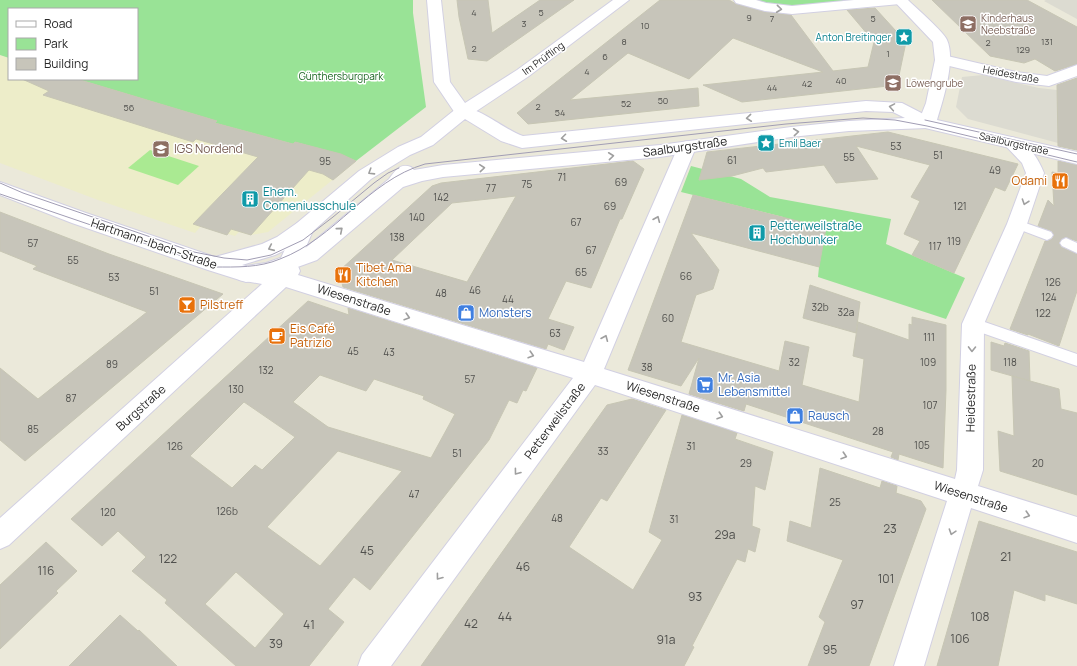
<svg xmlns="http://www.w3.org/2000/svg" width="1077" height="666" font-family="Manrope,sans-serif">
<rect width="100%" height="100%" fill="#ebe9da"/>
<!-- education -->
<polygon fill="#ededc9" points="0,55 9,58 9,79 77,79 295,142 341,154 356,161 268,232 251,235 239,232 235,236 201,226 195,233 98,200 0,163"/>
<!-- green -->
<g fill="#99e396">
<polygon points="0,0 413,0 413,13 426,107 356,161 340,154 295,142 293,144 215,123 217,121 77,79 137,79 137,9 9,9 9,58 0,55"/>
<polygon points="745,0 870,0 794,9"/>
<polygon points="691,166 741,179 770,197 891,219 886,244 965,278 946,319 818,277 819,267 783,217 681,192"/>
</g>
<!-- pitch -->
<polygon fill="#aaea92" points="150,150 199,166 178,185 128,168"/>
<!-- plaza -->
<g fill="#dcdbd1">
<polygon points="1046,0 1077,0 1077,19 1044,1"/>
<polygon points="983,75 1039,88 1057,90 1058,143 968,119 956,107 962,77"/>
</g>
<!-- building -->
<g fill="#c7c5ba" stroke="#c7c6b4" fill-rule="evenodd">
<polygon points="457,0 488,0 492,33 540,0 574,0 487,61 468,59 459,17"/>
<polygon points="660,0 729,0 736,4 765,12 791,15 833,71 868,67 874,42 847,10 875,8 906,42 897,85 742,102 703,85 823,72 733,38 689,79 628,53 570,100 698,88 699,106 528,124 517,113"/>
<polygon points="932,0 1027,0 1077,27 1077,64 1055,71 1035,59 1024,63 990,56"/>
<polygon points="1077,78 1077,150 1058,146 1057,85"/>
<polygon points="22,79 77,79 217,121 215,123 293,144 295,142 341,154 356,161 333,180 323,174 309,170 251,235 231,229 227,235 193,224 258,157 196,139 193,142 43,95 49,91"/>
<polygon points="888,132 1018,164 1005,191 995,187 954,273 912,255 920,241 904,234 920,201 911,197 930,165 856,146 878,179 836,183 824,165 766,172 763,168 732,176 699,180 707,152"/>
<path d="M633 161 644 169 622 219H620L591 288 566 281 548 319 574 327 564 350 548 344 546 349 343 287 339 271 432 186 441 183ZM516 196 467 282 392 260 452 203Z"/>
<polygon points="1058,161 1077,165 1077,241 1065,237 1059,242 1061,247 1077,254 1077,291 1059,346 1028,334 1028,335 1010,329 1045,241 1048,241 1052,239 1054,236 1052,231 1038,226 1048,200 1054,206 1052,172 1058,173"/>
<polygon points="693,195 826,228 819,267 691,233 719,270 713,289 696,295 681,342 779,371 785,341 809,347 802,385 859,402 864,359 853,356 858,322 909,340 909,324 912,325 912,317 946,325 946,390 943,468 899,454 898,460 891,457 893,452 746,404 744,411 689,394 699,358 681,386 628,370"/>
<polygon points="0,212 109,254 223,294 25,461 0,440 0,368 38,399 147,312 33,269 37,266 0,251"/>
<polygon points="810,285 860,302 856,333 803,318"/>
<path d="M308 301 349 315 348 308 537 368 526 391 523 390 517 403 509 400 489 440 370 590 354 577 328 609 344 622 309 666H236L165 603 167 600 132 571 146 557 118 531 102 546 71 519ZM320 375 366 391 374 379 424 396 423 399 455 414 431 458 328 427 293 402ZM244 402 295 437 262 470 255 465 232 488 190 456ZM338 451 402 471 320 566 267 527ZM236 572 284 614 255 648 205 604Z"/>
<polygon points="991,342 1004,346 1005,343 1029,351 1030,381 991,370"/>
<polygon points="1012,376 1059,389 1061,409 1077,413 1077,495 1000,471 998,431 1014,436"/>
<polygon points="632,399 666,410 607,501 601,498 569,547 633,590 662,540 649,532 682,415 737,433 735,439 773,452 765,490 755,486 752,526 760,529 755,552 748,549 745,562 737,559 692,646 694,647 684,666 421,666 607,405"/>
<polygon points="820,468 880,488 882,481 897,486 896,493 921,501 926,509 869,666 808,666 825,622 819,617 843,560 787,541 790,521 811,528"/>
<polygon points="979,521 1077,552 1077,604 1045,594 1045,601 1014,590 998,666 937,666"/>
<polygon points="46,542 77,571 56,591 58,593 0,649 0,585"/>
<polygon points="120,615 138,631 139,630 177,666 69,666"/>
</g>
<g fill="none" stroke-linecap="round" stroke-linejoin="round">
<defs>
<g id="service">
<polygon points="1017,220 1051,232 1053,235 1051,238 1047,240 1013,227 1011,224 1013,221"/>
<polygon points="1066,238 1077,243 1077,253 1062,246 1060,243 1062,240"/>
<polygon points="973,318 1077,354 1077,366 968,328 966,324 968,320"/>
</g>
<g id="minor">
<polygon points="427,0 441,0 450,82 465,103 517,70 613,0 629,0 529,76 469,116 463,117 457,116 434,82"/>
<polygon points="734,0 756,0 766,3 792,6 854,0 907,0 905,3 900,4 792,14 765,11 736,3"/>
<polygon points="943,55 1016,72 1047,76 1077,65 1077,76 1049,86 1016,82 937,63 935,60 937,57"/>
<path d="M1012 137C1028 142 1038 158 1044 173L1027 224 984 324 983 470 978 486 1077 517V543L971 508 924 666H894L947 501 595 385 391 666H358L362 655 573 378 286 287 9 545 0 549V518L262 284 239 280 236 274 239 268 246 266 276 269 297 223 304 221 311 223 314 228 298 266 300 271 298 275 584 362 678 147 681 143 687 141 693 143 696 147 604 369 955 479 957 470 962 324 1007 224 1026 173 1022 163 1003 143 1006 139Z"/>
</g>
<path id="tertiary" d="M866 101 902 103 933 119 936 123 933 127 927 128 849 131 791 137 660 157 443 177 422 181 403 187 317 260 267 278 246 282 208 270 72 223 0 195V182L86 213 215 257 262 244 277 237 297 223 359 171 398 147 421 137 457 108C476 103 504 130 523 136ZM866 111 893 112 905 118 849 121 791 127 660 145 443 165 414 170 411 167C400 163 396 170 389 179L303 250 266 263 246 266 242 265 275 255 291 247 311 233 371 179 410 155 433 145 465 119 501 141 522 148Z"/>
<path id="secondary" d="M893 0H908C916 8 944 32 947 40 956 60 943 100 937 120L1077 152V164L921 127 918 123 926 103 935 60 933 42Z"/>
</defs>
<!-- service casing -->
<use href="#service" stroke="#d2d0e2" stroke-width="2"/>
<!-- minor casing -->
<use href="#minor" stroke="#d2d0e2" stroke-width="2"/>
<!-- tertiary casing -->
<use href="#tertiary" stroke="#d2d0e2" stroke-width="2"/>
<!-- secondary casing -->
<use href="#secondary" stroke="#d2d0e2" stroke-width="2"/>
<!-- service -->
<use href="#service" fill="#fff" fill-rule="evenodd"/>
<!-- minor -->
<use href="#minor" fill="#fff" fill-rule="evenodd"/>
<!-- tertiary -->
<use href="#tertiary" fill="#fff" fill-rule="evenodd"/>
<!-- secondary -->
<use href="#secondary" fill="#fff" fill-rule="evenodd"/>
<!-- tram -->
<g stroke="#a19db4" stroke-width="1">
<polyline points="925,120 1077,154"/>
<polyline points="0,183 23,193 194,252 224,258 247,260 271,255 303,240 333,217 374,183 388,173 399,168"/>
<path d="M0 194 214 267C236 267 259 268 280 259 336 238 367 181 425 164L786 124 863 118 895 120 927 126 1077 162"/>
</g>
</g>
<!-- one-way arrows -->
<defs><path id="oneway-chevron" d="M-2-3.5L2.5 0L-2 3.5" fill="none" stroke-width="1.6" stroke-linecap="round" stroke-linejoin="round"/></defs>
<g stroke="#9f9f9f">
<use href="#oneway-chevron" transform="translate(779 9) rotate(6)"/>
<use href="#oneway-chevron" transform="translate(892 107) rotate(-170)"/>
<use href="#oneway-chevron" transform="translate(749 118) rotate(174)"/>
<use href="#oneway-chevron" transform="translate(796 132) rotate(-6)"/>
<use href="#oneway-chevron" transform="translate(564 138) rotate(173)"/>
<use href="#oneway-chevron" transform="translate(611 156) rotate(-6)"/>
<use href="#oneway-chevron" transform="translate(482 168) rotate(-5)"/>
<use href="#oneway-chevron" transform="translate(371 172) rotate(148)"/>
<use href="#oneway-chevron" transform="translate(1025 202) rotate(109)"/>
<use href="#oneway-chevron" transform="translate(657 219) rotate(-67)"/>
<use href="#oneway-chevron" transform="translate(340 230) rotate(-40)"/>
<use href="#oneway-chevron" transform="translate(271 248) rotate(156)"/>
<use href="#oneway-chevron" transform="translate(407 317) rotate(17)"/>
<use href="#oneway-chevron" transform="translate(605 338) rotate(-67)"/>
<use href="#oneway-chevron" transform="translate(972 349) rotate(91)"/>
<use href="#oneway-chevron" transform="translate(531 355) rotate(17)"/>
<use href="#oneway-chevron" transform="translate(720 416) rotate(18)"/>
<use href="#oneway-chevron" transform="translate(844 456) rotate(18)"/>
<use href="#oneway-chevron" transform="translate(517 472) rotate(127)"/>
<use href="#oneway-chevron" transform="translate(1027 515) rotate(17)"/>
<use href="#oneway-chevron" transform="translate(952 532) rotate(108)"/>
<use href="#oneway-chevron" transform="translate(439 577) rotate(127)"/>
</g>
<!-- icons -->
<defs>
<symbol id="school-square" viewBox="-11 -11 22 22"><rect x="-9" y="-9" width="18" height="18" rx="4" fill="#8d6e63" stroke="#fff"/><path d="M0-5L7-2L0 1L-7-2ZM-4 1L0 2.5L4 1V4Q0 6-4 4Z" fill="#fff"/></symbol>
<symbol id="sight-square" viewBox="-11 -11 22 22"><rect x="-9" y="-9" width="18" height="18" rx="4" fill="#0f9aa8" stroke="#fff"/><path d="M0-6L1.8-2.2L6-1.7L2.9 1.2L3.7 5.4L0 3.3L-3.7 5.4L-2.9 1.2L-6-1.7L-1.8-2.2Z" fill="#fff"/></symbol>
<symbol id="restaurant-square" viewBox="-11 -11 22 22"><rect x="-9" y="-9" width="18" height="18" rx="4" fill="#e8710a" stroke="#fff"/><path d="M-5-6h1v4h1v-4h1v4h1v-4h1v5L-1.5 .5V6h-2V.5L-5-1ZM5-6V6H3V1.5H1.5Q1.5-4 5-6Z" fill="#fff"/></symbol>
<symbol id="building-square" viewBox="-11 -11 22 22"><rect x="-9" y="-9" width="18" height="18" rx="4" fill="#0f9aa8" stroke="#fff"/><path d="M-4-6H4V6H1V3H-1V6H-4ZM-2.5-4.3h1.7v1.8h-1.7ZM.8-4.3h1.7v1.8H.8ZM-2.5-1h1.7V.8h-1.7ZM.8-1h1.7V.8H.8Z" fill="#fff"/></symbol>
<symbol id="bar-square" viewBox="-11 -11 22 22"><rect x="-9" y="-9" width="18" height="18" rx="4" fill="#e8710a" stroke="#fff"/><path d="M-6-5H6L.8 .8V4.5H3.5V6h-7V4.5H-.8V.8Z" fill="#fff"/></symbol>
<symbol id="shop-square" viewBox="-11 -11 22 22"><rect x="-9" y="-9" width="18" height="18" rx="4" fill="#3f7fe0" stroke="#fff"/><path d="M-5-2.5h2.3a2.7 3.5 0 0 1 5.4 0H5L5.5 6h-11ZM-1.5-2.5h3a1.5 2.3 0 0 0-3 0Z" fill="#fff"/></symbol>
<symbol id="cafe-square" viewBox="-11 -11 22 22"><rect x="-9" y="-9" width="18" height="18" rx="4" fill="#e8710a" stroke="#fff"/><path d="M-5.5-4.5H6V0H3Q3 3.5 0 3.5H-2.5Q-5.5 3.5-5.5 0ZM3-3.2v2h1.7v-2ZM-6 4.5H4V6H-6Z" fill="#fff"/></symbol>
<symbol id="supermarket-square" viewBox="-11 -11 22 22"><rect x="-9" y="-9" width="18" height="18" rx="4" fill="#3f7fe0" stroke="#fff"/><path d="M-6-5.5h2.5l.6 2H6L4.5 2H-2.5L-4.4-4H-6ZM-1.5 3.2a1.3 1.3 0 1 0 .1 0ZM3 3.2a1.3 1.3 0 1 0 .1 0Z" fill="#fff"/></symbol>
</defs>
<g fill-rule="evenodd">
<use href="#school-square" x="958" y="14" width="20" height="20"/>
<use href="#sight-square" x="894" y="27" width="20" height="20"/>
<use href="#school-square" x="883" y="73" width="20" height="20"/>
<use href="#sight-square" x="756" y="133" width="20" height="20"/>
<use href="#school-square" x="151" y="139" width="20" height="20"/>
<use href="#restaurant-square" x="1050" y="171" width="20" height="20"/>
<use href="#building-square" x="240" y="189" width="20" height="20"/>
<use href="#building-square" x="747" y="223" width="20" height="20"/>
<use href="#restaurant-square" x="333" y="265" width="20" height="20"/>
<use href="#bar-square" x="177" y="295" width="20" height="20"/>
<use href="#shop-square" x="456" y="303" width="20" height="20"/>
<use href="#cafe-square" x="267" y="326" width="20" height="20"/>
<use href="#supermarket-square" x="695" y="375" width="20" height="20"/>
<use href="#shop-square" x="785" y="406" width="20" height="20"/>
</g>
<g text-anchor="middle" stroke-width="3" stroke-linejoin="round" paint-order="stroke">
<!-- far-number labels -->
<g font-size="9" fill="#50504d">
<text x="474" y="16">4</text>
<text x="541" y="16">5</text>
<text x="749" y="21">9</text>
<text x="772" y="22">7</text>
<text x="873" y="22">5</text>
<text x="524" y="27">3</text>
<text x="645" y="29">10</text>
<text x="624" y="45">8</text>
<text x="1047" y="45">131</text>
<text x="988" y="46">2</text>
<text x="474" y="52">2</text>
<text x="1023" y="53">129</text>
<text x="888" y="57">1</text>
<text x="605" y="60">6</text>
<text x="587" y="75">4</text>
<text x="841" y="84">40</text>
<text x="807" y="87">42</text>
<text x="772" y="91">44</text>
<text x="663" y="104">50</text>
<text x="626" y="107">52</text>
<text x="538" y="110">2</text>
<text x="129" y="111">56</text>
<text x="560" y="116">54</text>
</g>
<!-- far-education labels -->
<g font-size="10" fill="#785e54" stroke="#fff" text-anchor="start">
<text x="981" y="22">Kinderhaus<tspan x="981" dy="12">Neebstraße</tspan></text>
<text x="906" y="87">Löwengrube</text>
</g>
<!-- far-culture labels -->
<g font-size="10" fill="#0d838f" stroke="#fff" text-anchor="end">
<text x="891" y="41">Anton Breitinger</text>
<text x="779" y="147" text-anchor="start">Emil Baer</text>
</g>
<!-- far-street labels -->
<g font-size="10" fill="#292929" stroke="#fff">
<text transform="translate(543 58) rotate(-36)" y="4">Im Prüfling</text>
<text transform="translate(1011 74) rotate(11)" y="4">Heidestraße</text>
<text transform="translate(1014 143) rotate(13)" y="4">Saalburgstraße</text>
</g>
<!-- far-park labels -->
<g font-size="10" fill="#196620" stroke="#fff">
<text x="341" y="80">Günthersburgpark</text>
</g>
<!-- number labels -->
<g font-size="10" fill="#50504d">
<text x="896" y="150">53</text>
<text x="938" y="159">51</text>
<text x="849" y="161">55</text>
<text x="732" y="164">61</text>
<text x="325" y="165">95</text>
<text x="995" y="174">49</text>
<text x="562" y="181">71</text>
<text x="621" y="186">69</text>
<text x="527" y="188">75</text>
<text x="491" y="192">77</text>
<text x="441" y="201">142</text>
<text x="610" y="210">69</text>
<text x="960" y="210">121</text>
<text x="417" y="221">140</text>
<text x="576" y="226">67</text>
<text x="397" y="241">138</text>
<text x="954" y="245">119</text>
<text x="33" y="247">57</text>
<text x="935" y="250">117</text>
<text x="591" y="254">67</text>
<text x="73" y="264">55</text>
<text x="581" y="276">65</text>
<text x="686" y="280">66</text>
<text x="114" y="281">53</text>
<text x="1053" y="286">126</text>
<text x="475" y="294">46</text>
<text x="154" y="295">51</text>
<text x="441" y="297">48</text>
<text x="1049" y="301">124</text>
<text x="508" y="303">44</text>
<text x="820" y="311">32b</text>
<text x="846" y="316">32a</text>
<text x="1043" y="317">122</text>
<text x="668" y="322">60</text>
<text x="555" y="337">63</text>
<text x="929" y="341">111</text>
<text x="353" y="355">45</text>
<text x="389" y="356">43</text>
<text x="794" y="366">32</text>
<text x="928" y="366">109</text>
<text x="1010" y="366">118</text>
<text x="112" y="368">89</text>
<text x="647" y="371">38</text>
<text x="266" y="374">132</text>
<text x="470" y="383">57</text>
<text x="236" y="393">130</text>
<text x="71" y="402">87</text>
<text x="930" y="409">107</text>
<text x="33" y="433">85</text>
<text x="878" y="435">28</text>
<text x="922" y="449">105</text>
<text x="175" y="450">126</text>
<text x="691" y="450">31</text>
<text x="603" y="455">33</text>
<text x="457" y="457">51</text>
<text x="746" y="467">29</text>
<text x="1038" y="467">20</text>
<text x="414" y="498">47</text>
<text x="835" y="506">25</text>
<text x="227" y="515">126b</text>
<text x="108" y="516">120</text>
<text x="557" y="522">48</text>
<text x="674" y="523">31</text>
</g>
<!-- street labels -->
<g font-size="12" fill="#292929" stroke="#fff">
<text transform="translate(685 147) rotate(-8)" y="4">Saalburgstraße</text>
<text transform="translate(154 244) rotate(19)" y="4">Hartmann-Ibach-Straße</text>
<text transform="translate(354 300) rotate(18)" y="4">Wiesenstraße</text>
<text transform="translate(663 397) rotate(18)" y="4">Wiesenstraße</text>
<text transform="translate(971 398) rotate(-89)" y="4">Heidestraße</text>
<text transform="translate(141 408) rotate(-42)" y="4">Burgstraße</text>
<text transform="translate(555 421) rotate(-53)" y="4">Petterweilstraße</text>
<text transform="translate(971 497) rotate(18)" y="4">Wiesenstraße</text>
</g>
<!-- education labels -->
<g font-size="12" fill="#785e54" stroke="#fff" text-anchor="start">
<text x="174" y="153">IGS Nordend</text>
</g>
<!-- food labels -->
<g font-size="12" fill="#c56008" stroke="#fff" text-anchor="start">
<text x="1047" y="185" text-anchor="end">Odami</text>
<text x="356" y="272">Tibet Ama<tspan x="356" dy="14">Kitchen</tspan></text>
<text x="200" y="309">Pilstreff</text>
<text x="290" y="333">Eis Café<tspan x="290" dy="14">Patrizio</tspan></text>
</g>
<!-- culture labels -->
<g font-size="12" fill="#0d838f" stroke="#fff" text-anchor="start">
<text x="263" y="196">Ehem.<tspan x="263" dy="14">Comeniusschule</tspan></text>
<text x="770" y="230">Petterweilstraße<tspan x="770" dy="14">Hochbunker</tspan></text>
</g>
<!-- shop labels -->
<g font-size="12" fill="#366cbe" stroke="#fff" text-anchor="start">
<text x="479" y="317">Monsters</text>
<text x="718" y="382">Mr. Asia<tspan x="718" dy="14">Lebensmittel</tspan></text>
<text x="808" y="420">Rausch</text>
</g>
<!-- near-number labels -->
<g font-size="12" fill="#50504d">
<text x="890" y="533">23</text>
<text x="725" y="539">29a</text>
<text x="367" y="555">45</text>
<text x="1006" y="561">21</text>
<text x="168" y="563">122</text>
<text x="523" y="571">46</text>
<text x="46" y="575">116</text>
<text x="886" y="583">101</text>
<text x="695" y="601">93</text>
<text x="857" y="609">97</text>
<text x="505" y="621">44</text>
<text x="980" y="621">108</text>
<text x="471" y="628">42</text>
<text x="309" y="629">41</text>
<text x="960" y="643">106</text>
<text x="666" y="644">91a</text>
<text x="276" y="648">39</text>
<text x="830" y="654">95</text>
</g>
</g>
<!-- legend -->
<rect x="8" y="8" width="130" height="72" fill="#ffffff" stroke="#a9a9a9"/>
<rect x="16" y="21" width="20" height="6" fill="#ffffff" stroke="#a9a9a9"/>
<text x="44" y="28" font-size="12" fill="#292929">Road</text>
<rect x="16" y="38" width="20" height="12" fill="#99e396" stroke="#a9a9a9"/>
<text x="44" y="48" font-size="12" fill="#292929">Park</text>
<rect x="16" y="58" width="20" height="12" fill="#c7c5ba" stroke="#a9a9a9"/>
<text x="44" y="68" font-size="12" fill="#292929">Building</text>
</svg>
